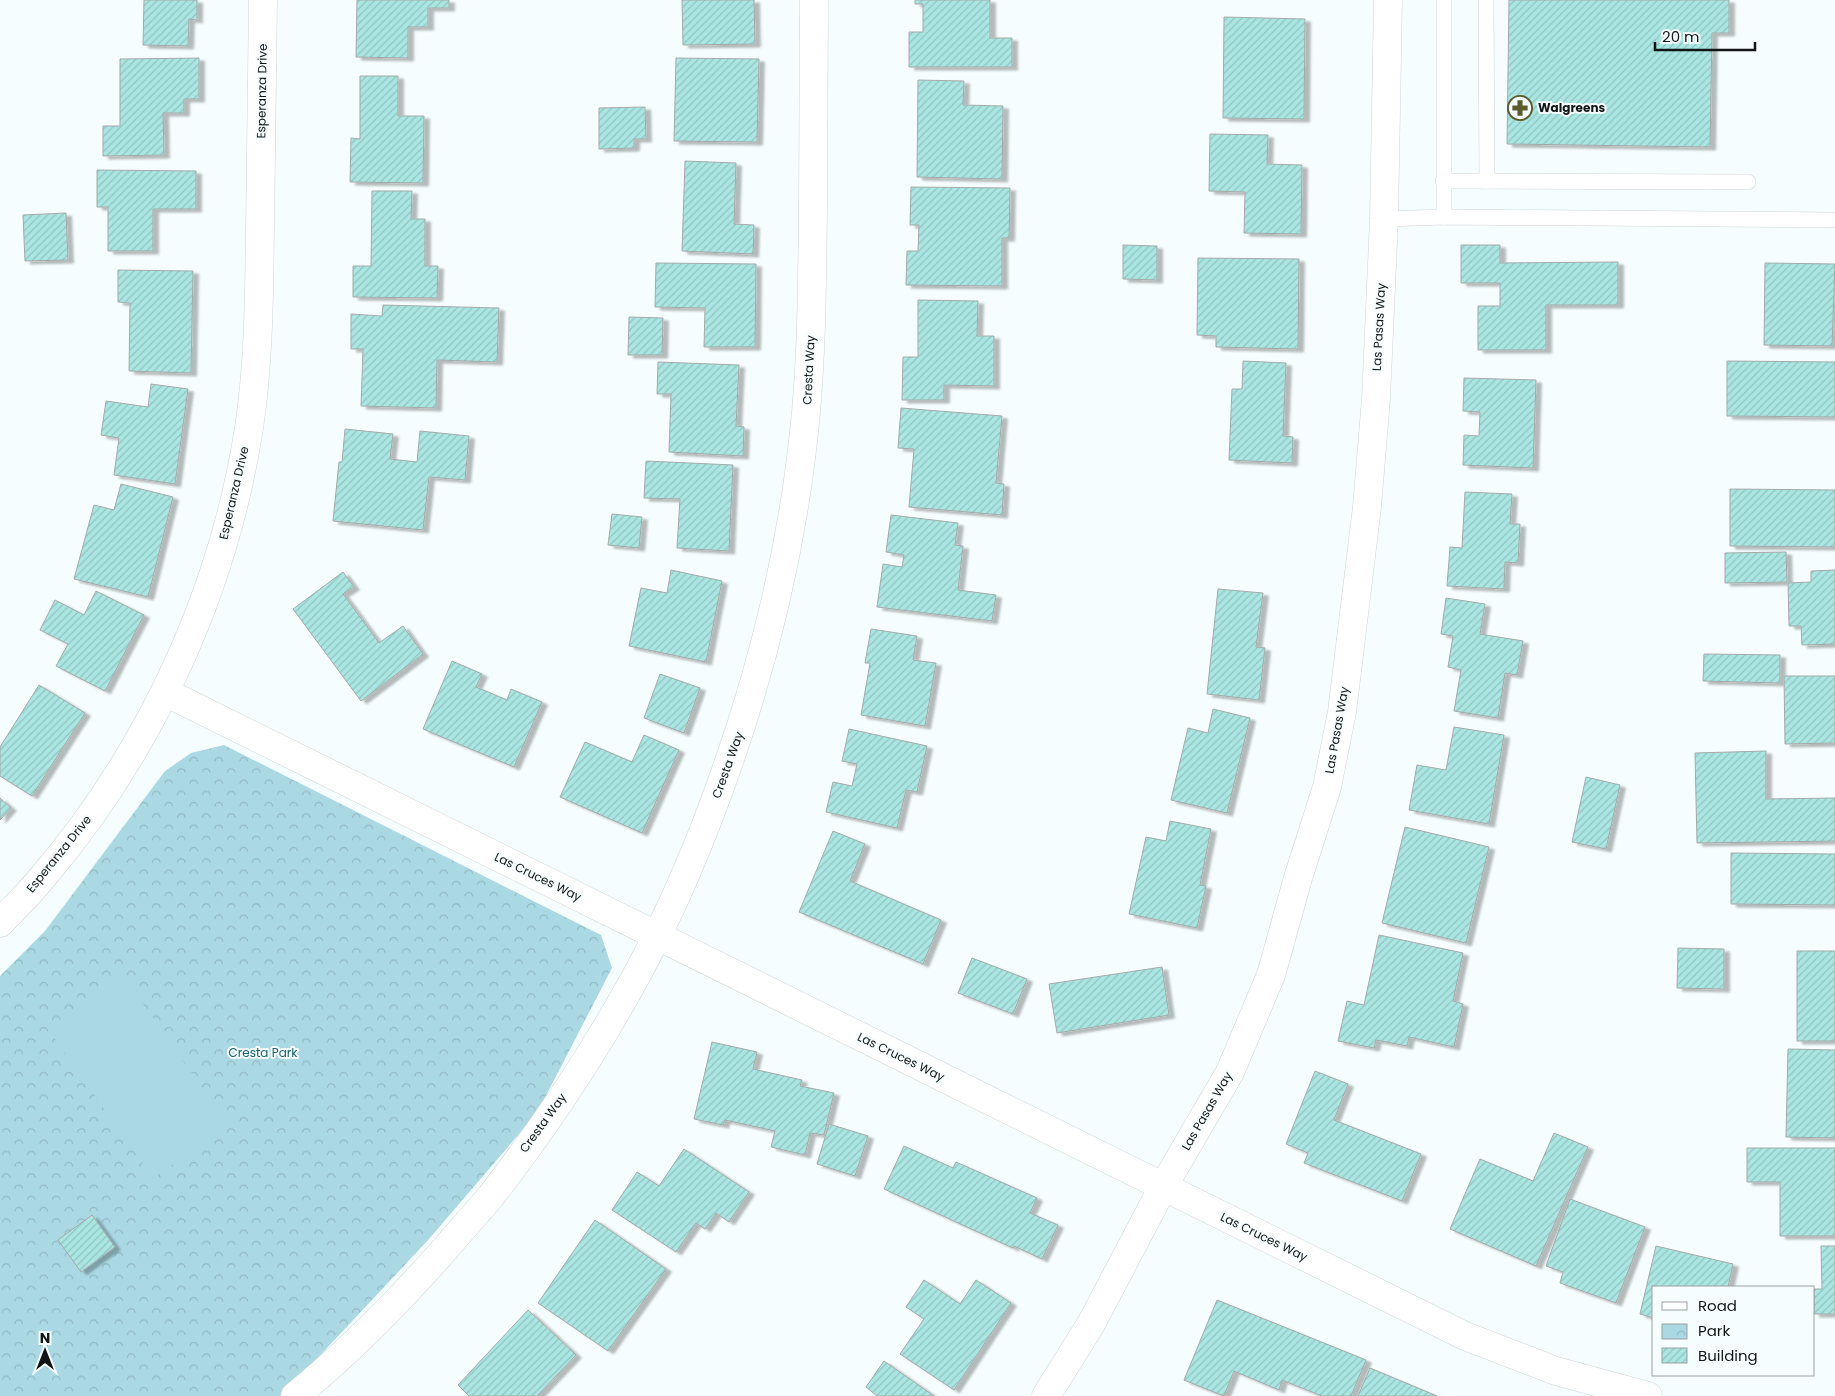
<svg xmlns="http://www.w3.org/2000/svg" width="1835" height="1396" font-family="Poppins,sans-serif">
<defs>
<pattern id="park-crowns" width="20" height="18" patternUnits="userSpaceOnUse" patternTransform="scale(1.25)"><rect width="20" height="18" fill="#abd9e3"/><path d="M2 6a3 3 0 1 1 6 0M12 15a3 3 0 1 1 6 0" fill="none" stroke="#92b9c2"/></pattern>
<pattern id="building-hatch" width="6" height="6" patternUnits="userSpaceOnUse" patternTransform="scale(1.25)"><rect width="6" height="6" fill="#aae6e2"/><path d="M-1 1l2-2M0 6l6-6M5 7l2-2" fill="none" stroke="#91c4c1"/></pattern>
<filter id="shadow"><feDropShadow dx="5.5" dy="3" stdDeviation="1" flood-color="#0004"/></filter>
</defs>
<rect width="100%" height="100%" fill="#f6fdfe"/>
<!-- park -->
<polygon fill="url(#park-crowns)" points="224,745 601,935 612,968 537,1113 429,1239 282,1396 0,1396 0,976 45,931 165,771 191,753"/>
<!-- garden -->
<polygon fill="#abd9e3" points="123,976 229,1126 153,1178 48,1029"/>
<!-- building -->
<g fill="url(#building-hatch)" stroke="#a3aaa9" filter="url(#shadow)">
<polygon points="144,0 197,0 197,20 189,19 188,46 143,45"/>
<polygon points="357,0 449,0 449,8 428,8 428,27 408,27 408,58 356,57"/>
<polygon points="682,0 754,0 755,44 683,45"/>
<polygon points="915,0 990,0 990,38 1012,38 1012,67 909,67 909,32 923,32 923,4 915,4"/>
<polygon points="1509,0 1729,0 1729,33 1712,33 1710,147 1507,144"/>
<polygon points="1224,17 1305,19 1304,119 1223,118"/>
<polygon points="199,58 199,99 184,99 184,113 163,113 164,155 103,156 103,126 120,126 120,59"/>
<polygon points="676,58 759,59 757,142 674,141"/>
<polygon points="360,76 398,76 398,116 424,116 423,183 350,182 351,138 360,139"/>
<polygon points="918,80 964,81 963,105 1003,106 1002,179 917,177"/>
<polygon points="645,107 646,139 634,139 634,148 599,149 599,108"/>
<polygon points="1210,134 1268,135 1267,164 1302,165 1301,234 1244,233 1245,192 1209,191"/>
<polygon points="685,161 736,163 734,224 754,225 753,254 682,251"/>
<polygon points="97,170 196,171 196,209 153,209 153,251 108,251 108,207 97,207"/>
<polygon points="911,187 1010,188 1009,238 1002,238 1002,286 906,285 907,251 918,251 919,225 910,225"/>
<polygon points="372,191 412,191 411,219 425,219 425,266 438,266 437,298 353,297 353,266 371,266"/>
<polygon points="66,213 68,260 25,261 23,215"/>
<polygon points="1123,245 1157,246 1157,280 1123,279"/>
<polygon points="1461,245 1500,245 1500,263 1618,262 1618,305 1546,305 1546,350 1478,350 1478,306 1500,306 1500,283 1461,283"/>
<polygon points="1198,258 1299,259 1298,349 1216,347 1216,336 1197,335"/>
<polygon points="656,263 756,264 755,347 704,347 705,308 655,307"/>
<polygon points="1765,263 1835,264 1832,346 1764,345"/>
<polygon points="118,270 193,271 191,373 129,371 130,303 118,302"/>
<polygon points="918,300 978,301 977,336 994,336 994,386 944,385 944,400 902,400 903,357 918,357"/>
<polygon points="383,305 499,308 497,362 437,360 436,408 361,406 363,349 351,349 351,314 382,316"/>
<polygon points="629,317 663,318 662,355 628,355"/>
<polygon points="1243,361 1286,363 1283,436 1293,437 1292,463 1229,460 1232,389 1242,389"/>
<polygon points="1727,361 1835,362 1835,417 1727,416"/>
<polygon points="658,362 739,365 736,426 744,427 743,456 669,452 671,394 657,394"/>
<polygon points="1464,378 1536,380 1533,468 1463,465 1464,435 1479,436 1480,412 1463,411"/>
<polygon points="151,384 188,389 175,484 114,475 119,438 101,435 106,401 148,407"/>
<polygon points="901,408 1002,416 996,483 1004,484 1002,515 909,507 914,449 898,448"/>
<polygon points="345,429 393,434 390,459 417,462 420,431 469,436 465,480 429,477 423,530 333,521 339,462 342,462"/>
<polygon points="646,461 733,465 729,551 677,548 680,499 644,498"/>
<polygon points="121,484 173,497 148,597 74,579 94,505 114,510"/>
<polygon points="1730,489 1835,490 1835,547 1730,546"/>
<polygon points="1465,492 1512,494 1510,524 1520,524 1518,563 1505,562 1504,589 1447,586 1450,547 1462,548"/>
<polygon points="612,514 642,517 639,548 608,545"/>
<polygon points="891,515 958,523 955,545 963,546 958,590 996,595 992,621 877,607 883,564 902,567 904,555 886,552"/>
<polygon points="1786,552 1787,582 1725,583 1725,553"/>
<polygon points="671,570 722,581 706,662 629,646 641,588 667,593"/>
<polygon points="1835,570 1835,644 1802,645 1801,626 1789,626 1788,583 1811,582 1811,571"/>
<polygon points="343,572 354,587 343,594 379,643 403,626 423,654 361,701 293,609"/>
<polygon points="1218,589 1263,593 1256,647 1265,648 1259,700 1207,694"/>
<polygon points="96,591 144,615 105,691 56,666 68,644 40,630 55,600 84,615"/>
<polygon points="1446,598 1485,604 1480,634 1523,641 1517,675 1505,673 1498,718 1454,711 1461,670 1448,667 1453,636 1441,634"/>
<polygon points="871,629 917,636 913,660 936,663 925,726 861,715 870,663 865,663"/>
<polygon points="1704,654 1780,655 1780,683 1703,681"/>
<polygon points="452,661 482,674 476,687 507,700 511,689 542,702 514,767 423,729"/>
<polygon points="660,674 700,688 684,733 644,718"/>
<polygon points="1784,676 1835,676 1835,743 1785,744"/>
<polygon points="39,685 85,713 32,796 0,776 0,747"/>
<polygon points="1213,709 1250,718 1227,813 1171,800 1188,728 1208,733"/>
<polygon points="1454,727 1504,735 1489,824 1409,810 1417,765 1446,770"/>
<polygon points="849,729 927,746 917,792 906,790 897,828 826,812 833,782 852,786 857,764 842,761"/>
<polygon points="644,735 679,750 642,833 560,797 585,742 632,762"/>
<polygon points="1766,751 1766,799 1835,798 1835,841 1697,843 1695,753"/>
<polygon points="1586,777 1620,785 1606,849 1572,842"/>
<polygon points="0,798 11,808 0,820"/>
<polygon points="1170,821 1211,829 1200,885 1206,886 1197,928 1129,914 1146,837 1166,841"/>
<polygon points="1405,827 1489,847 1466,943 1382,923"/>
<polygon points="833,831 865,844 850,881 941,920 923,964 799,912"/>
<polygon points="1731,853 1835,854 1835,905 1731,904"/>
<polygon points="1379,935 1463,953 1453,1001 1463,1004 1454,1047 1409,1037 1407,1046 1376,1040 1374,1048 1338,1041 1347,1001 1364,1005"/>
<polygon points="1678,948 1724,949 1724,989 1677,988"/>
<rect x="1797" y="951" width="38" height="90"/>
<polygon points="972,958 1027,979 1013,1014 958,993"/>
<polygon points="1162,967 1169,1015 1057,1033 1049,984"/>
<polygon points="712,1042 757,1052 753,1069 802,1080 800,1086 834,1093 824,1135 810,1133 805,1155 771,1147 775,1131 725,1120 723,1125 694,1119"/>
<polygon points="1788,1049 1835,1050 1835,1138 1786,1137"/>
<polygon points="1315,1071 1348,1084 1334,1120 1421,1154 1402,1201 1304,1163 1308,1153 1286,1144"/>
<polygon points="829,1124 868,1136 855,1176 817,1164"/>
<polygon points="1554,1133 1588,1147 1536,1266 1450,1229 1480,1159 1533,1181"/>
<polygon points="904,1146 953,1168 956,1162 1037,1198 1030,1213 1058,1225 1042,1259 1014,1246 1013,1248 884,1189"/>
<polygon points="1747,1148 1835,1148 1835,1236 1780,1236 1780,1182 1747,1182"/>
<polygon points="684,1149 749,1192 729,1222 716,1213 705,1229 696,1223 676,1252 612,1210 637,1172 659,1186"/>
<polygon points="1570,1199 1645,1227 1616,1303 1560,1283 1563,1272 1546,1266"/>
<polygon points="92,1215 115,1247 81,1272 58,1240"/>
<polygon points="595,1220 666,1269 608,1351 538,1303"/>
<polygon points="1656,1246 1733,1264 1728,1287 1654,1287 1654,1318 1640,1314"/>
<polygon points="1821,1246 1835,1246 1835,1314 1814,1314 1814,1289 1822,1289"/>
<polygon points="924,1280 960,1304 976,1280 1011,1303 954,1390 900,1354 924,1319 906,1307"/>
<polygon points="1217,1300 1366,1360 1351,1396 1322,1396 1282,1380 1279,1390 1234,1371 1224,1396 1184,1380"/>
<polygon points="528,1310 576,1355 537,1396 469,1396 458,1385"/>
<polygon points="884,1361 934,1396 877,1396 866,1387"/>
<polygon points="1370,1368 1437,1396 1358,1396"/>
</g>
<g fill="none" stroke-linecap="round" stroke-linejoin="round">
<defs>
<g id="service">
<polyline points="1486,0 1487,181"/>
<polyline points="1443,181 1748,182"/>
<polyline points="1444,217 1444,0"/>
<polyline points="1384,219 1444,217 1835,220"/>
</g>
<g id="minor">
<polyline points="165,692 1465,1336 1556,1371 1648,1396"/>
<path d="M0 923C14 908 28 895 41 879 150 752 223 594 249 428 259 362 259 296 260 229 261 153 262 76 263 0"/>
<path d="M295 1396C349 1352 399 1301 445 1249 460 1231 476 1214 491 1196 540 1133 586 1065 625 996 661 933 691 866 716 798 762 674 794 545 806 412 812 345 812 278 813 210 813 140 814 70 814 0"/>
<polyline points="1046,1396 1091,1324 1163,1187 1230,1072 1271,975 1298,878 1327,787 1342,712 1367,507 1376,399 1384,219 1388,0"/>
</g>
</defs>
<!-- service casing -->
<use href="#service" stroke="#cfd5d6" stroke-width="16"/>
<!-- minor casing -->
<use href="#minor" stroke="#cfd5d6" stroke-width="29"/>
<!-- service -->
<use href="#service" stroke="#fff" stroke-width="15"/>
<!-- minor -->
<use href="#minor" stroke="#fff" stroke-width="28"/>
</g>
<!-- icons -->
<defs>
<symbol id="pharmacy-ring" viewBox="-11 -11 22 22"><circle r="9.5" fill="#f6fdfe" stroke="#585d2b" stroke-width="1.5"/><path d="M-2-6h4v4h4v4h-4v4h-4v-4h-4v-4h4Z" fill="#585d2b"/></symbol>
</defs>
<g fill-rule="evenodd">
<use href="#pharmacy-ring" x="1506" y="94" width="28" height="28"/>
</g>
<g text-anchor="middle" stroke-width="4" stroke-linejoin="round" paint-order="stroke">
<!-- street labels -->
<g font-size="12" fill="#121515" stroke="#f6fdfe">
<text transform="translate(262 91) rotate(-89)" y="4">Esperanza Drive</text>
<text transform="translate(1379 327) rotate(-87)" y="4">Las Pasas Way</text>
<text transform="translate(809 370) rotate(-87)" y="4">Cresta Way</text>
<text transform="translate(234 493) rotate(-77)" y="4">Esperanza Drive</text>
<text transform="translate(1337 730) rotate(-80)" y="4">Las Pasas Way</text>
<text transform="translate(728 765) rotate(-70)" y="4">Cresta Way</text>
<text transform="translate(59 854) rotate(-51)" y="4">Esperanza Drive</text>
<text transform="translate(538 877) rotate(26)" y="4">Las Cruces Way</text>
<text transform="translate(901 1057) rotate(26)" y="4">Las Cruces Way</text>
<text transform="translate(1207 1111) rotate(-60)" y="4">Las Pasas Way</text>
<text transform="translate(543 1123) rotate(-54)" y="4">Cresta Way</text>
<text transform="translate(1264 1237) rotate(26)" y="4">Las Cruces Way</text>
</g>
<!-- poi labels -->
<g font-size="12" font-weight="bold" fill="#121515" stroke="#f6fdfe" text-anchor="start">
<text x="1538" y="112">Walgreens</text>
</g>
<!-- park labels -->
<g font-size="12" fill="#15626e" stroke="#f6fdfe">
<text x="263" y="1057">Cresta Park</text>
</g>
</g>
<!-- legend -->
<rect x="1652" y="1286" width="162" height="90" fill="#f6fdfe" stroke="#9ba0a1"/>
<rect x="1662" y="1302" width="25" height="8" fill="#ffffff" stroke="#9ba0a1"/>
<text x="1698" y="1311" font-size="15" fill="#121515">Road</text>
<rect x="1662" y="1324" width="25" height="15" fill="url(#park-crowns)" stroke="#9ba0a1"/>
<text x="1698" y="1336" font-size="15" fill="#121515">Park</text>
<rect x="1662" y="1348" width="25" height="15" fill="url(#building-hatch)" stroke="#9ba0a1"/>
<text x="1698" y="1361" font-size="15" fill="#121515">Building</text>
<!-- north arrow -->
<g transform="translate(45 1351)" stroke="#f6fdfe" stroke-width="4" paint-order="stroke">
<path d="M0-4L9 19L0 12L-9 19Z" fill="#121515"/>
<text y="-8" font-size="14" font-weight="bold" text-anchor="middle" fill="#121515">N</text>
</g>
<!-- scale -->
<path d="M1655 42v8h100v-8" fill="none" stroke="#121515" stroke-width="2.5"/>
<text x="1662" y="42" font-size="15" fill="#121515" stroke="#f6fdfe" stroke-width="4" paint-order="stroke">20 m</text>
</svg>
